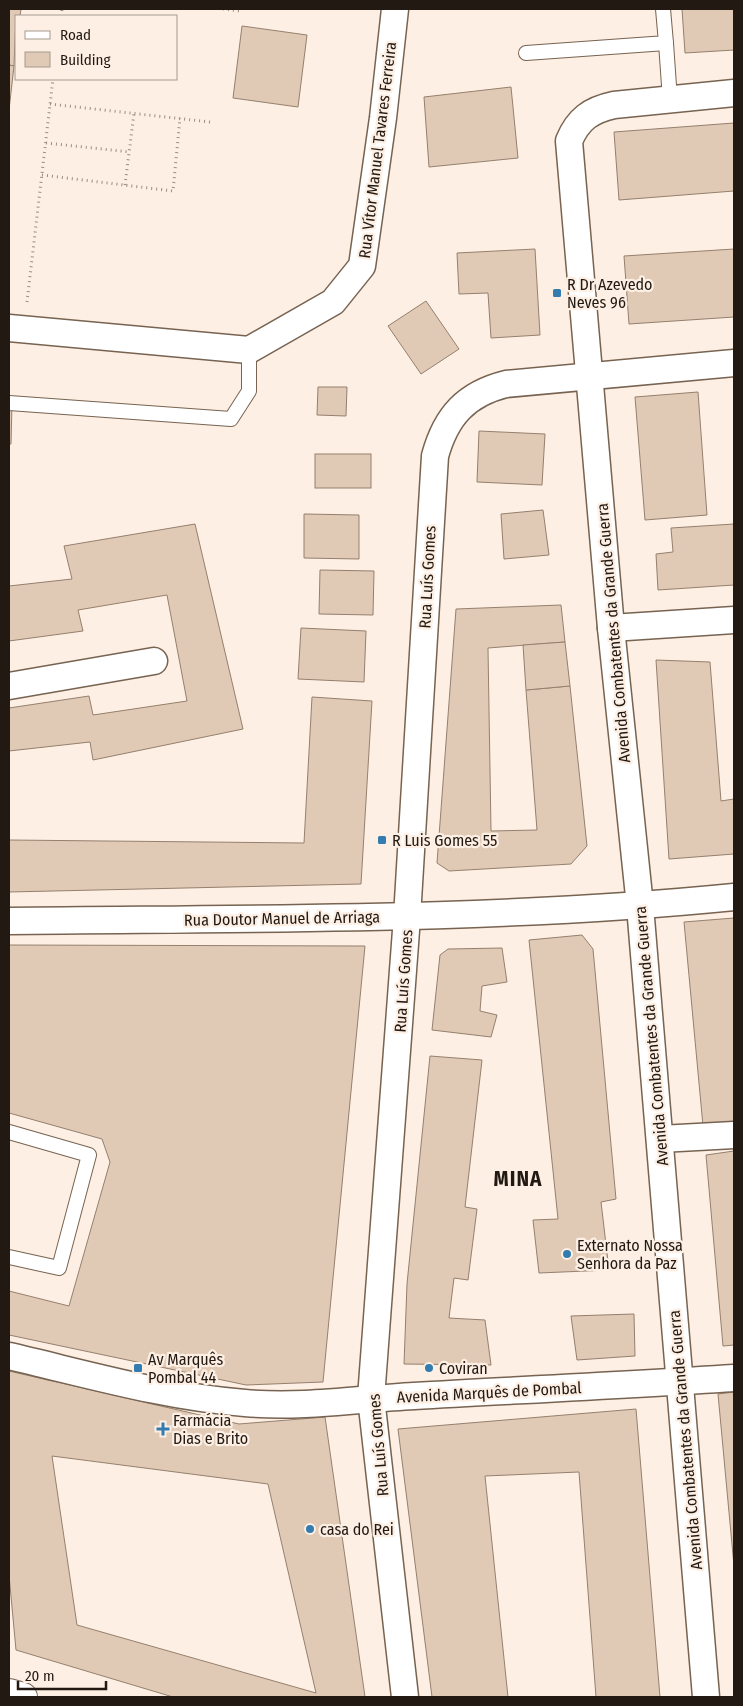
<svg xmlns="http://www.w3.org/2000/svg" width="743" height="1706" font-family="'Fira Sans Condensed',sans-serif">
<rect width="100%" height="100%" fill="#fdefe3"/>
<!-- building -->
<g fill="#e0c9b5" stroke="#95806e" fill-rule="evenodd">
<polygon points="9,9 21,9 20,16 16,16 14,66 9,65"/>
<polygon points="682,9 734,9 734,50 685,53"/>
<polygon points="242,26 307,35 298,107 233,98"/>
<polygon points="9,65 14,66 9,110"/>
<polygon points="511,87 518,158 429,167 424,97"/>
<polygon points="734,123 734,191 619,200 614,132"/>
<polygon points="535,249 540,335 491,338 488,293 459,294 457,253"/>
<polygon points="734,249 734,317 629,324 624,256"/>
<polygon points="426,301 459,349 421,374 388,326"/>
<polygon points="318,387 347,387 346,416 317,415"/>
<polygon points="698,392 707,515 645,520 635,397"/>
<polygon points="9,403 12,403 11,444 9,444"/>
<polygon points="479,431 545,434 542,485 477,482"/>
<rect x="315" y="454" width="56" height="34"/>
<polygon points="543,510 549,555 504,559 501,514"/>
<polygon points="304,514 359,515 359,559 304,558"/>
<polygon points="195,524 243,729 93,760 90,742 9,751 9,708 89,696 93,715 187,701 167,595 78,610 83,631 9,641 9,586 72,579 64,546"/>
<polygon points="734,524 734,585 658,590 656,554 673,552 671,528"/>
<polygon points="320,570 374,571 373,615 319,614"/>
<polygon points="561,605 565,642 488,648 491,831 537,830 526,690 570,686 587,846 571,864 449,871 437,863 456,609"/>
<polygon points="301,628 366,631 364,682 298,679"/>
<polygon points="565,642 570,686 526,690 523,645"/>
<polygon points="656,660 710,662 721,801 734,799 734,854 669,859"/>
<polygon points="312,697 372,701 361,884 9,892 9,840 304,843"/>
<polygon points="734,918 734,1124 703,1126 684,922"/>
<polygon points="582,935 593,949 616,1199 601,1202 609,1270 539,1273 533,1220 558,1219 529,940"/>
<polygon points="9,945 365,946 323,1382 246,1385 9,1335 9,1291 69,1306 110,1162 102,1139 9,1113"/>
<polygon points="502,948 507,982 482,986 480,1011 497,1015 491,1037 432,1030 440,955 448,949"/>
<polygon points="430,1056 482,1060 465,1207 477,1209 468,1280 454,1278 449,1318 485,1320 491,1365 404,1364 407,1284"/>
<polygon points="734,1151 734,1345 723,1346 706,1155"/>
<polygon points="634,1314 635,1356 577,1360 571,1316"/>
<path d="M9 1371 239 1424 325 1417 365 1697H173L16 1650 9 1575ZM52 1456 268 1484 316 1693 77 1625Z"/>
<polygon points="734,1392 734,1566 718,1394"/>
<polygon points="636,1409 660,1697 596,1697 579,1472 485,1476 508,1697 432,1697 398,1429"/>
</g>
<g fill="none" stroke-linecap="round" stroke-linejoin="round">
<defs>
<g id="service">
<polyline points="666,43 670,100"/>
<polyline points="526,53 666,43 663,9"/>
<polyline points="9,403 231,419 249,391 249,350"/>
<polyline points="9,1132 89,1155 59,1268 9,1257"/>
</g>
<g id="minor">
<polyline points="9,328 249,350 333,302 362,266 383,118 395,9"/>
<polyline points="611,628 734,620"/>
<polyline points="9,686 154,661"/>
<path d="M9 921C251 918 493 921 734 897"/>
<polyline points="660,1139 734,1135"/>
<path d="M9 1356C87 1374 165 1397 245 1403 302 1408 358 1399 414 1396 521 1390 628 1385 734 1378"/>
<path d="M405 1697 371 1398 407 917 435 456C446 416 466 394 506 384L734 363"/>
<path d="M706 1697 640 906 611 628 569 141C578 119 591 110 614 105L734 93"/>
</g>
<polyline id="tertiary" points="9,1693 23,1697"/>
</defs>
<!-- service casing -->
<use href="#service" stroke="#776351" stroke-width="16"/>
<!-- minor casing -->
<use href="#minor" stroke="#776351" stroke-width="29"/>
<!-- tertiary casing -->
<use href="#tertiary" stroke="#776351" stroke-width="30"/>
<!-- path -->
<g stroke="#988d83" stroke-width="3" stroke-dasharray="1 4" stroke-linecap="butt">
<polyline points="223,9 240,11 241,9"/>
<polyline points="61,16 62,9"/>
<polyline points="50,104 210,122"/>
<polyline points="46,143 130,152"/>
<polyline points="42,175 173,191 180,118"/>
<polyline points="125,185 134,113"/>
<polyline points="27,302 53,79"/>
</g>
<!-- service -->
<use href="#service" stroke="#fff" stroke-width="14"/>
<!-- minor -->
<use href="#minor" stroke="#fff" stroke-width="26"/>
<!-- tertiary -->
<use href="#tertiary" stroke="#fff" stroke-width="28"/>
</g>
<!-- markers -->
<g fill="#337cb0" stroke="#fdefe3" stroke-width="2">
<rect x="552" y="288" width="10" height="10" rx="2.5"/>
<rect x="377" y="835" width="10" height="10" rx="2.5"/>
<circle cx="567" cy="1254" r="5"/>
<rect x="133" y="1363" width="10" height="10" rx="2.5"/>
<circle cx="429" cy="1368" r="5"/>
<path d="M160.5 1421.5h5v5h5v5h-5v5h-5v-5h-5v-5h5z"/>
<circle cx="310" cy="1529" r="5"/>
</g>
<g text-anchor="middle" stroke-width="4.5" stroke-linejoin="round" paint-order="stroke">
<!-- street labels -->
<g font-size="16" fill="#211912" stroke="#fdefe3">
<text transform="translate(377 150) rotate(-83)" y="6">Rua Vítor Manuel Tavares Ferreira</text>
<text transform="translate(427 577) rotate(-87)" y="6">Rua Luís Gomes</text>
<text transform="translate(613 633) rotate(-95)" y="6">Avenida Combatentes da Grande Guerra</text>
<text transform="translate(282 918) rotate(-1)" y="6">Rua Doutor Manuel de Arriaga</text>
<text transform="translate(403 981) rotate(-86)" y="6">Rua Luís Gomes</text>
<text transform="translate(651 1036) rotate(-95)" y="6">Avenida Combatentes da Grande Guerra</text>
<text transform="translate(489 1392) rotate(-3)" y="6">Avenida Marquês de Pombal</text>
<text transform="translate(685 1440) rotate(-95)" y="6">Avenida Combatentes da Grande Guerra</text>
<text transform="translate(378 1445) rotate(-95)" y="6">Rua Luís Gomes</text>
</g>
<!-- poi labels -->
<g font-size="16" fill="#211912" stroke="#fdefe3" text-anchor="start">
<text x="567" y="290">R Dr Azevedo<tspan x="567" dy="18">Neves 96</tspan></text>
<text x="392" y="846">R Luis Gomes 55</text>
<text x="577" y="1251">Externato Nossa<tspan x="577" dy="18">Senhora da Paz</tspan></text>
<text x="148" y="1365">Av Marquês<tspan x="148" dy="18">Pombal 44</tspan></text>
<text x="439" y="1374">Coviran</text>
<text x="173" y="1426">Farmácia<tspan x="173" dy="18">Dias e Brito</tspan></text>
<text x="320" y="1535">casa do Rei</text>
</g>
<!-- district labels -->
<g font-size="21" font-weight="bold" letter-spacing="1" fill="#211912" stroke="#fdefe3">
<text x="518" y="1186">MINA</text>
</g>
</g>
<!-- border -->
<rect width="743" height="1706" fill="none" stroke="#211912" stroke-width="20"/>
<!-- legend -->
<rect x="15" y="15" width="162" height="65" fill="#fdefe3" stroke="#a5998f"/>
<rect x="25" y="31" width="25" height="8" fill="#ffffff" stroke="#a5998f"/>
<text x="60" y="40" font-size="15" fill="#211912">Road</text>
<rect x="25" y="52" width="25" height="15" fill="#e0c9b5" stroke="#a5998f"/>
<text x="60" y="65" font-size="15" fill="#211912">Building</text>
<!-- scale -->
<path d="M18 1681v8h88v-8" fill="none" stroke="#211912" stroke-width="2.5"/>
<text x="25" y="1681" font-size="15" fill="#211912" stroke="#fdefe3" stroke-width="4" paint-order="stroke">20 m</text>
</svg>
